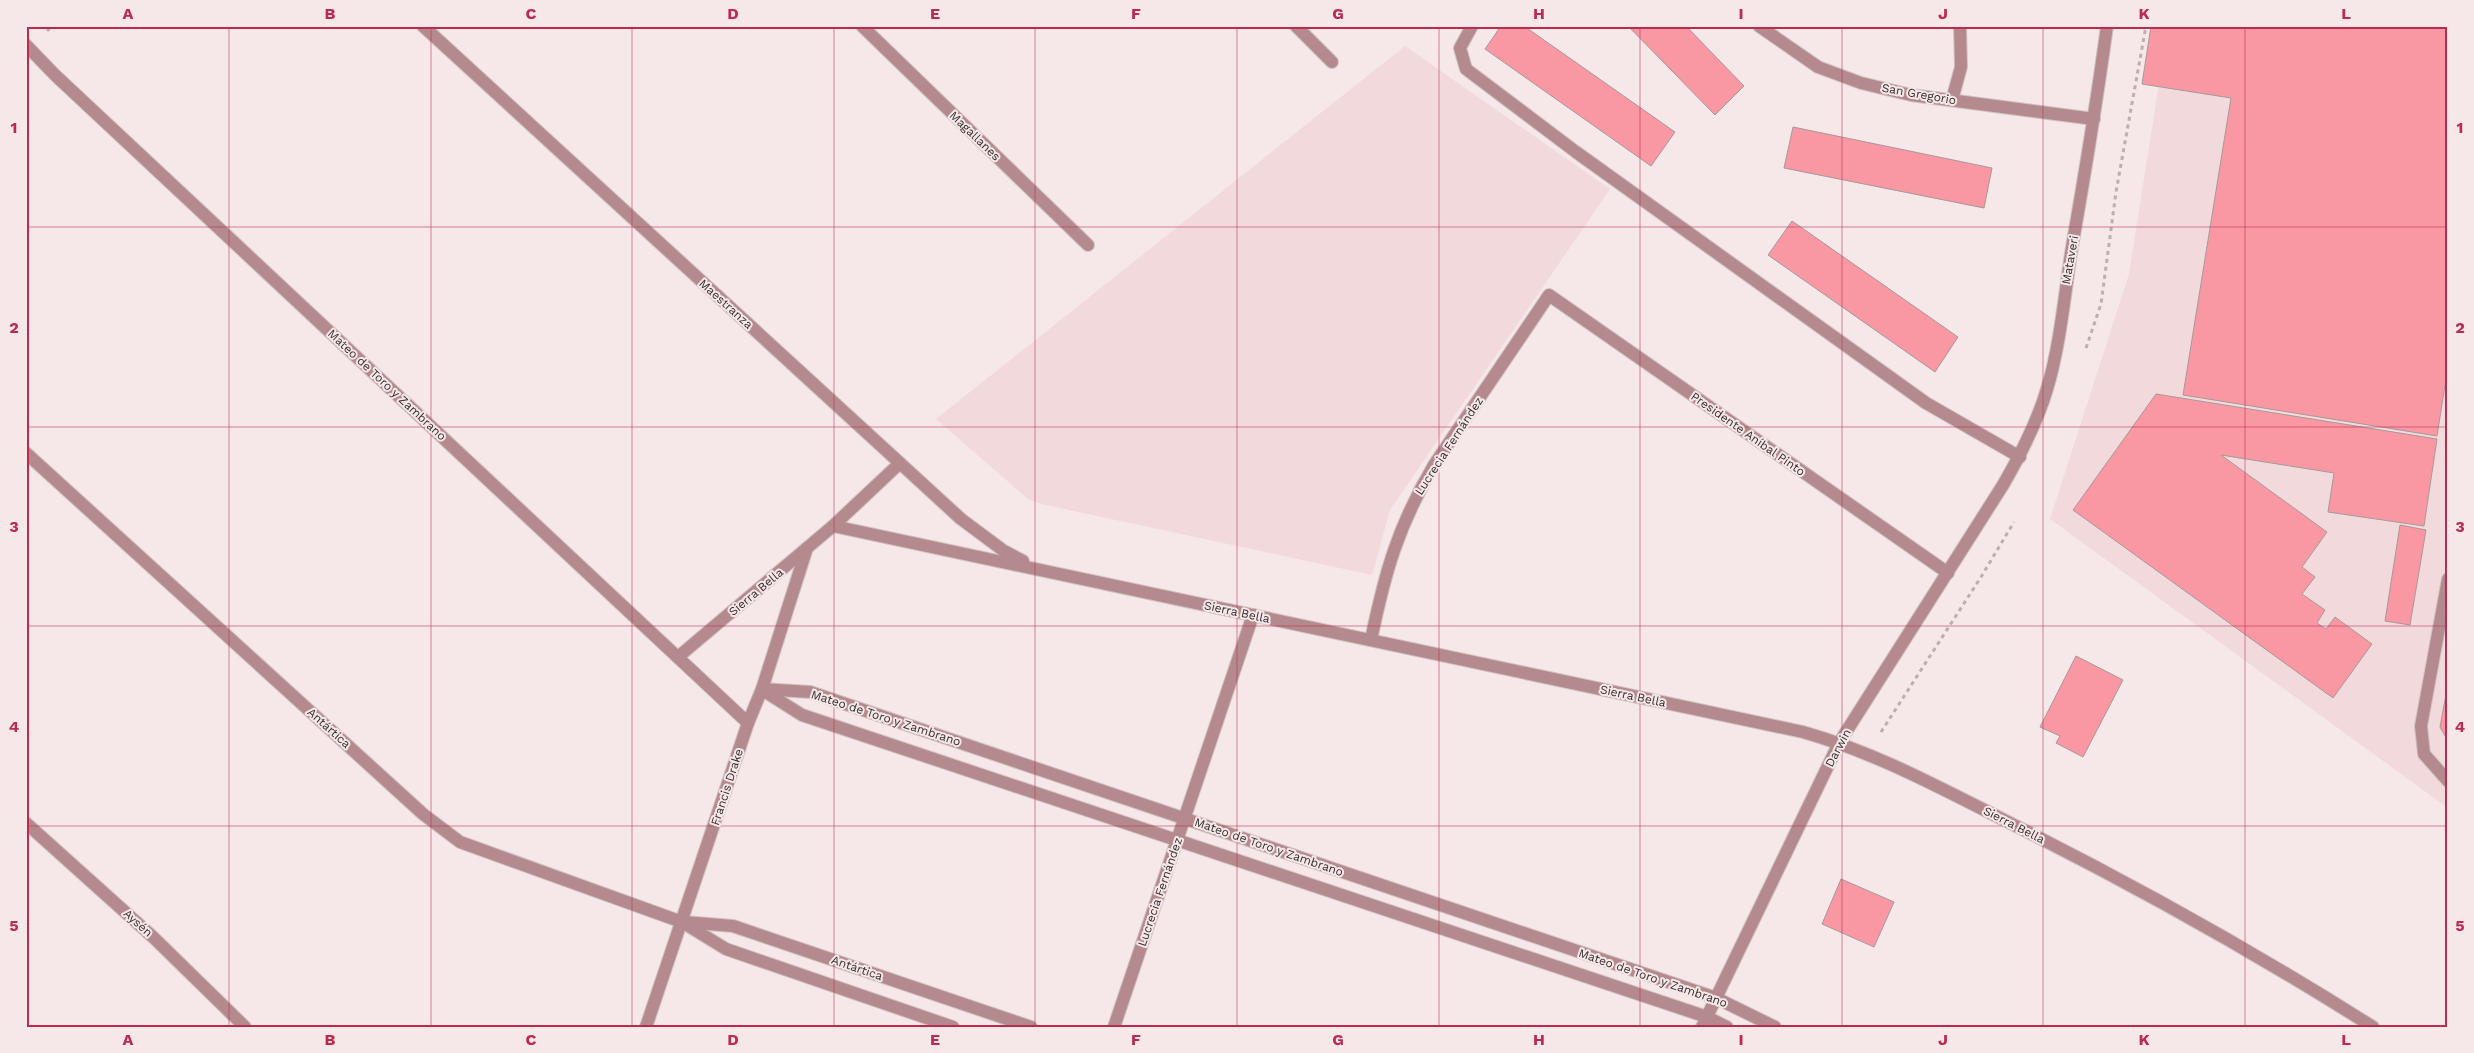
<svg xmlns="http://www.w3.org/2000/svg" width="2474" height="1053" font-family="'Work Sans',sans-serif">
<rect width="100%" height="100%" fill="#f6e7e8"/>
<!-- built -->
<g fill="#f2dadc">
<polygon points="2168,26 2448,26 2448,808 2050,519 2129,274"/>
<polygon points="1405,46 1610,189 1390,510 1372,575 1041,504 1028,499 936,419"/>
</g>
<!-- building -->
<g fill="#f997a3" stroke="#a6999a">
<polygon points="1501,26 1524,26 1675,132 1651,166 1485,49"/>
<polygon points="1628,26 1686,26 1744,86 1715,115"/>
<polygon points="2151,26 2448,26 2448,366 2437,436 2183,395 2231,98 2142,84"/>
<polygon points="1793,127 1992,168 1984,208 1784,168"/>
<polygon points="1792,221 1958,337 1935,372 1768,255"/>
<polygon points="2156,394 2437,439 2424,526 2328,512 2334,473 2221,455 2327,532 2302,567 2315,577 2302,594 2325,610 2317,623 2326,629 2335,617 2372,644 2333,698 2073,510"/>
<polygon points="2400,525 2426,530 2410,625 2385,621"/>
<polygon points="2076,656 2123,680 2083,757 2056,743 2060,736 2040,727"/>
<polygon points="2448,683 2448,741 2440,727"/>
<polygon points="1841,879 1894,902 1874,947 1822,924"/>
</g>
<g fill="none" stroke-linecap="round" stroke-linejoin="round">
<defs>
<g id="minor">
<polyline points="423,26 961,519 1004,551 1023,561"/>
<polyline points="862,26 1088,245"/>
<polyline points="1296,26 1332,62"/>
<polyline points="1472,26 1460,48 1466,69 1576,152 1926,403 2020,457"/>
<polyline points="1759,26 1818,67 1861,83 1911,95 2094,119"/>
<polyline points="26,45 55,75 748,723"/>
<polyline points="1952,100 1961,67 1960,26"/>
<polyline points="26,453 423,814 460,842 682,922 726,949 953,1027"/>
<path d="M833 526 1803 732C1877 753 1942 789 2010 823 2134 885 2256 953 2373 1027"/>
<polyline points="2448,579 2421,726 2424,754 2448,781"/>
<path d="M1371 640C1385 572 1398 526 1434 465L1549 295 1948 573"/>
<polyline points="678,657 833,526 900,463"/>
<polyline points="762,689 810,692 1716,998 1775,1027"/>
<polyline points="764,691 802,715 1707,1017 1727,1027"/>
<polyline points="26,823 154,938 245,1027"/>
<polyline points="684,922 733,926 1031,1027"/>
<polyline points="646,1027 748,723 762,689 807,548"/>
<polyline points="1114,1027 1253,615"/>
<path d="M1702 1027 1839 743 2003 485C2021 454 2037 423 2047 389 2060 347 2065 291 2072 247 2085 173 2097 100 2107 26"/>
</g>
</defs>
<!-- minor casing -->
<use href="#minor" stroke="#cfc2c3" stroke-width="14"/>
<!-- path -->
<g stroke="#bbafaf" stroke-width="3" stroke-dasharray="4 4" stroke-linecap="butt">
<polyline points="47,31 52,26"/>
<polyline points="2086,348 2101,304 2116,192 2146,26"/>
<polyline points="1881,732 1981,577 2014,522"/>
</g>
<!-- minor -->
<use href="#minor" stroke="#b58a8e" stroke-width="12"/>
</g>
<!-- grid -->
<path fill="none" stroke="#bc2b4f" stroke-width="1" stroke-opacity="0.55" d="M229 26V1027M431 26V1027M632 26V1027M834 26V1027M1035 26V1027M1237 26V1027M1439 26V1027M1640 26V1027M1842 26V1027M2043 26V1027M2245 26V1027M26 227H2448M26 427H2448M26 626H2448M26 826H2448"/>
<g text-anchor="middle" stroke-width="4" stroke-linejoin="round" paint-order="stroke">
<!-- street labels -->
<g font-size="12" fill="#342f2f" stroke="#f6e7e8">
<text transform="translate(1919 94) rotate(10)" y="4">San Gregorio</text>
<text transform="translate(975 136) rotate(44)" y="4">Magallanes</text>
<text transform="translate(2070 260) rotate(-80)" y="4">Mataveri</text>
<text transform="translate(726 304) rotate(42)" y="4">Maestranza</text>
<text transform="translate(387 385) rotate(43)" y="4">Mateo de Toro y Zambrano</text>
<text transform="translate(1748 434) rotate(35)" y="4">Presidente Aníbal Pinto</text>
<text transform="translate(1449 446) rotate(-57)" y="4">Lucrecia Fernández</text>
<text transform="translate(756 592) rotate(-40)" y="4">Sierra Bella</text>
<text transform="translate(1237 612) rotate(12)" y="4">Sierra Bella</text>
<text transform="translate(1633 696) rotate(12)" y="4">Sierra Bella</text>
<text transform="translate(886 718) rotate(18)" y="4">Mateo de Toro y Zambrano</text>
<text transform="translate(329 728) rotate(42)" y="4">Antártica</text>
<text transform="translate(1838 748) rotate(-62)" y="4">Darwin</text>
<text transform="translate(727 787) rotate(-72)" y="4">Francis Drake</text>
<text transform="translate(2014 825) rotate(27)" y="4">Sierra Bella</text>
<text transform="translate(1269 847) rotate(19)" y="4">Mateo de Toro y Zambrano</text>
<text transform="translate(1160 892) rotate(-71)" y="4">Lucrecia Fernández</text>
<text transform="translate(138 923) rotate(42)" y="4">Aysén</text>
<text transform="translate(857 968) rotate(19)" y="4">Antártica</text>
<text transform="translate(1653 978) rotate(19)" y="4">Mateo de Toro y Zambrano</text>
</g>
</g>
<!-- border -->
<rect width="2474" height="1053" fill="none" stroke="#f6e7e8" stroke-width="55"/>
<rect x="28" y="28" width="2418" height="998" fill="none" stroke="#bc2b4f" stroke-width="2"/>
<g font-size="16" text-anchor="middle" font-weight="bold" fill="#bc2b4f">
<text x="128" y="19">A</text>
<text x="330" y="19">B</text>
<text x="531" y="19">C</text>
<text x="733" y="19">D</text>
<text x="935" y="19">E</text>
<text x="1136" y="19">F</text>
<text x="1338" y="19">G</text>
<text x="1539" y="19">H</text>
<text x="1741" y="19">I</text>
<text x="1943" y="19">J</text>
<text x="2144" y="19">K</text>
<text x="2346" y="19">L</text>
<text x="14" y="133">1</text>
<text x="2460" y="133">1</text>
<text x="14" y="333">2</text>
<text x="2460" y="333">2</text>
<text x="14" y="532">3</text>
<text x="2460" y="532">3</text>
<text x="14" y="732">4</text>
<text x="2460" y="732">4</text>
<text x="14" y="931">5</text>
<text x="2460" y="931">5</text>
<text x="128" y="1045">A</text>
<text x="330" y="1045">B</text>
<text x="531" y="1045">C</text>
<text x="733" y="1045">D</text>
<text x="935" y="1045">E</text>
<text x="1136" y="1045">F</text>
<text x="1338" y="1045">G</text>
<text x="1539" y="1045">H</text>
<text x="1741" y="1045">I</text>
<text x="1943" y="1045">J</text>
<text x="2144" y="1045">K</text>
<text x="2346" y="1045">L</text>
</g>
</svg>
